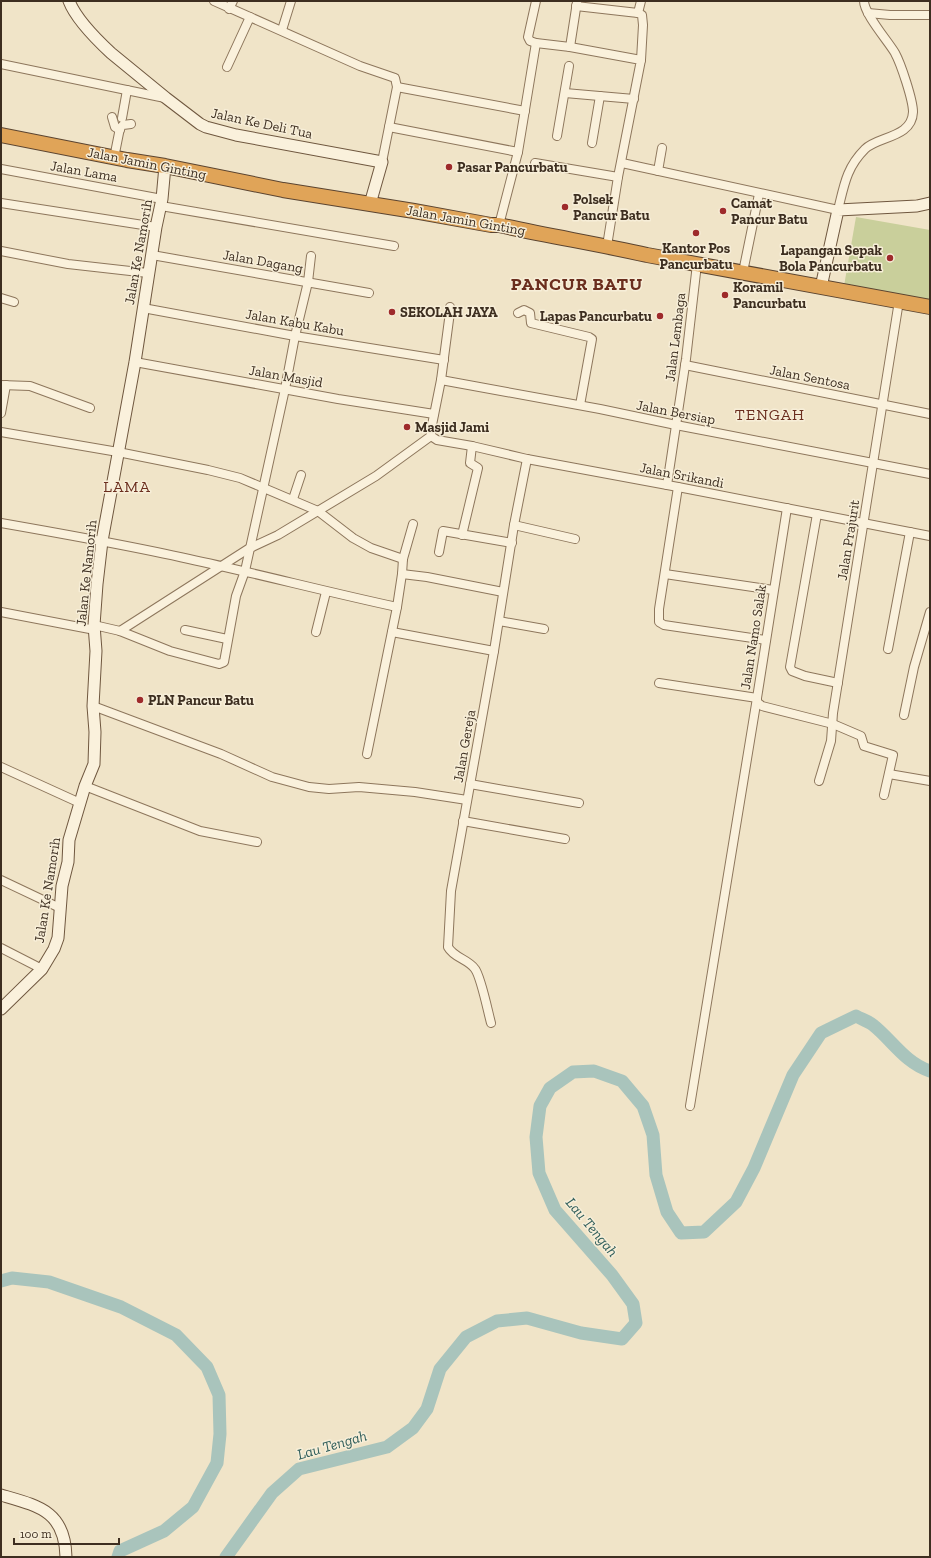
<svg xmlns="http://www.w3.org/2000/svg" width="931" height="1558" font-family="'Zilla Slab',serif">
<rect width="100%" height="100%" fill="#f0e4c8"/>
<!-- green -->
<polygon fill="#c9cf9b" points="856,217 930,230 930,301 844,286"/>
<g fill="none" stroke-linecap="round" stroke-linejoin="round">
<!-- river -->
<g stroke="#a9c4bc" stroke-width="13">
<polyline points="1,1281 12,1278 49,1282 121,1307 176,1335 207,1367 219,1395 220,1434 217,1463 193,1507 164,1531 120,1551 118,1557"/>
<path d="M226 1557 272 1493 299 1469 387 1447 413 1428 427 1409 440 1369 466 1337 497 1321 527 1318 581 1333 622 1339 636 1323 633 1304 612 1275 555 1210 539 1173 536 1137 540 1106 550 1088 573 1072 594 1071 622 1081 643 1106 653 1135 656 1175 667 1212 681 1233 704 1232 736 1202 754 1168 793 1075 821 1033 856 1016C861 1019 868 1021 873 1025 892 1040 905 1063 930 1071"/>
</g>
<defs>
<g id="street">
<polyline points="214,1 360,66 395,78 397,87 382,162"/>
<polyline points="536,1 528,37 530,41 536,43 570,47 641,60 618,177 607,246"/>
<polyline points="576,6 638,13 642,15 643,25 641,60"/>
<polyline points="229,9 233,1"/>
<polyline points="638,13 641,1"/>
<polyline points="868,13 890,15 930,15"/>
<polyline points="282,30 291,1"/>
<polyline points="570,47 577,2"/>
<polyline points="1,64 165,98"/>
<polyline points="227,67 250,17"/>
<polyline points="397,87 525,111"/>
<polyline points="565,93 634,99"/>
<polyline points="112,117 115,127 120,130"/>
<polyline points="122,118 127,90"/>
<polyline points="389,127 518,152"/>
<polyline points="557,136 569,66"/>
<polyline points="592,143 600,96"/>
<polyline points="114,158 120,128 123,125 131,124"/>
<polyline points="535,163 618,177"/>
<path d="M622 163 838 210C844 186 846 168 865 149 878 136 912 138 913 112 913 100 901 64 895 53 888 41 864 14 864 1"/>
<polyline points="1,169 162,199"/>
<polyline points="658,171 662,148"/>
<polyline points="1,203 156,227"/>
<polyline points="161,206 394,246"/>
<polyline points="499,225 518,152 536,43"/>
<polyline points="1,251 68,264 148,273"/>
<polyline points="152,255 369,293"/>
<polyline points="743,272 759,194"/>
<polyline points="1,298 14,302"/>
<polyline points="143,308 295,336 444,360"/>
<polyline points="518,313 524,310 530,313 531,323 589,337 592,339 580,405"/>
<polyline points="135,362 338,399 434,414"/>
<polyline points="685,365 930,414"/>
<polyline points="441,380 600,409 676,425 930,474"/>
<polyline points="1,385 30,386 90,408"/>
<polyline points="1,413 6,385"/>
<polyline points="1,432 118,452 208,470 240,478 318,511 353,538 371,548 403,559"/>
<polyline points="431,436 437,440 472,446 527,459 678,487 930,536"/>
<polyline points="667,485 686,359 697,264"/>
<polyline points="678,487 659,609 659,622 664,625 766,640"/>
<polyline points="293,499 301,475"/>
<polyline points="817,514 790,667 792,671 805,676 838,683"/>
<path d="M1 523C64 534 127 545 189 559 259 574 327 592 397 607"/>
<polyline points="514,525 575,539"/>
<polyline points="462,535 478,468 470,463 472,446"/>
<polyline points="439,552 443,531 512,543"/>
<polyline points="402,574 427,577 503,592"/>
<polyline points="665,574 773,590"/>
<polyline points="1,612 95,630"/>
<polyline points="499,621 544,629"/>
<polyline points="94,625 120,631 170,651 219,664 224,662 236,596 245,571 285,389 295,336 308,282 311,256"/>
<polyline points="185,630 227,639"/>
<polyline points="120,631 248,549 278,535 376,476 431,436 431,430 441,380 450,312 450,307"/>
<polyline points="316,632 326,592"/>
<polyline points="392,632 494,651"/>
<polyline points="888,649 910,532"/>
<polyline points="659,683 757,698"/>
<polyline points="757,698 757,702 762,706 833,724 861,736 864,746 893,755 884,795"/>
<polyline points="93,706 221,754 272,777 309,787 329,789 359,787 415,792 467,800"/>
<polyline points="904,715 914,667 930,612"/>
<polyline points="367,754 397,607 402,574 403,559 413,524"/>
<polyline points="1,767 80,803"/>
<polyline points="889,774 930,781"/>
<polyline points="819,781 831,741 833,713 899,301"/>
<polyline points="470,784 579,803"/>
<polyline points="85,786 200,831 257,842"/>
<polyline points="463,821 565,839"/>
<polyline points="1,880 60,908"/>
<polyline points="1,948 42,969"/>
<path d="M491 1023C488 1012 481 977 475 969 468 959 454 958 448 947L451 891 494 651 514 525 527 459"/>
<polyline points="690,1106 757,698 787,508"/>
</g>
<g id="secondary">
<path d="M69 1C76 19 97 40 111 53L166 98 200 124 206 127 236 135 382 162 370 204"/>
<polyline points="821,287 838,210 917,206 930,203"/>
<polyline points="1,1009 42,969 54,949 58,938 62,886 68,862 69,840 85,786 94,764 95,732 93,706 96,651 94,625 97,584 102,541 135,362 156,227 162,199 165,166"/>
<path d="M1 1495C39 1506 65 1511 66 1557"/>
</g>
<path id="highway" d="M1 135 127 160 165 166 283 190 414 211 491 225H499C548 236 598 244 647 255L930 307"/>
</defs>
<!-- street casing -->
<use href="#street" stroke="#8d765c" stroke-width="10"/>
<!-- secondary casing -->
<use href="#secondary" stroke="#6f573f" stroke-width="13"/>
<!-- highway casing -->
<use href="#highway" stroke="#5b4430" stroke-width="16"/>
<!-- street -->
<use href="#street" stroke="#faf1dc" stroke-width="8"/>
<!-- secondary -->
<use href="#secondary" stroke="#faf1dc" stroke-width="11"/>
<!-- highway -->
<use href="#highway" stroke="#e0a458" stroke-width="14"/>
</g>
<!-- markers -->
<g fill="#9e2a2b" stroke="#f7eed8" stroke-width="1.5">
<circle cx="449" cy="167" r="4"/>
<circle cx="565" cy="207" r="4"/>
<circle cx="723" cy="211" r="4"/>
<circle cx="696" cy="233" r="4"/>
<circle cx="890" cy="258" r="4"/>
<circle cx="725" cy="295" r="4"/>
<circle cx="392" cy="312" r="4"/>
<circle cx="660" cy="316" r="4"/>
<circle cx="407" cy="427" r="4"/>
<circle cx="140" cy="700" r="4"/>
</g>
<g text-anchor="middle" stroke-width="3" stroke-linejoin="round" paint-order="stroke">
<!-- street labels -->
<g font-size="14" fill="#3d2e20" stroke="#f7eed8">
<text transform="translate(262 123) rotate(12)" y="5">Jalan Ke Deli Tua</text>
<text transform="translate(147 163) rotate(11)" y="5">Jalan Jamin Ginting</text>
<text transform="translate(84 171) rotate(10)" y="5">Jalan Lama</text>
<text transform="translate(466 220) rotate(10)" y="5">Jalan Jamin Ginting</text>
<text transform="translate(138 252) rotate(-80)" y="5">Jalan Ke Namorih</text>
<text transform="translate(263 261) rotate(10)" y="5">Jalan Dagang</text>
<text transform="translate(295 322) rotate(10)" y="5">Jalan Kabu Kabu</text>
<text transform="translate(675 337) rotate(-83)" y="5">Jalan Lembaga</text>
<text transform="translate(286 376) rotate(10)" y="5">Jalan Masjid</text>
<text transform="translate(810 377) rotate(11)" y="5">Jalan Sentosa</text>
<text transform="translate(676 412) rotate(11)" y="5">Jalan Bersiap</text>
<text transform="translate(682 475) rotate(11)" y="5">Jalan Srikandi</text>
<text transform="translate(848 540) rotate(-81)" y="5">Jalan Prajurit</text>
<text transform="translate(86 573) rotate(-84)" y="5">Jalan Ke Namorih</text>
<text transform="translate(753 637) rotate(-81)" y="5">Jalan Namo Salak</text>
<text transform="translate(464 746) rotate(-80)" y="5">Jalan Gereja</text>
<text transform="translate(47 890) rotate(-81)" y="5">Jalan Ke Namorih</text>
</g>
<!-- poi labels -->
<g font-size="14" font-weight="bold" fill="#3d2e20" stroke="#f7eed8" text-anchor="start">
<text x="457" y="172">Pasar Pancurbatu</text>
<text x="573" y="204">Polsek<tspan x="573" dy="16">Pancur Batu</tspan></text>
<text x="731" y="208">Camat<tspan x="731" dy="16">Pancur Batu</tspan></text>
<text x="696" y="253" text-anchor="middle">Kantor Pos<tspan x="696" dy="16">Pancurbatu</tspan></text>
<text x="882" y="255" text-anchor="end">Lapangan Sepak<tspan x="882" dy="16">Bola Pancurbatu</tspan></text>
<text x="733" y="292">Koramil<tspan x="733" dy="16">Pancurbatu</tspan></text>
<text x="400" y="317">SEKOLAH JAYA</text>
<text x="652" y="321" text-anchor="end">Lapas Pancurbatu</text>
<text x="415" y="432">Masjid Jami</text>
<text x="148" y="705">PLN Pancur Batu</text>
</g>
<!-- water labels -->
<g font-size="15" font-style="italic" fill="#2f5d5a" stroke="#f7eed8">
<text transform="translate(592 1227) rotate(50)" y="5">Lau Tengah</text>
<text transform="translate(332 1445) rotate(-16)" y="5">Lau Tengah</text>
</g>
<!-- quarter labels -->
<g font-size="16" letter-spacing="1" fill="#6b2e1e" stroke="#f7eed8">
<text x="770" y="420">TENGAH</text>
<text x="127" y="492">LAMA</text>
</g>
<!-- district labels -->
<g font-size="18" font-weight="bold" letter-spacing="1" fill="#6b2e1e" stroke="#f7eed8">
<text x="577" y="290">PANCUR BATU</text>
</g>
</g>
<!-- border -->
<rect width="931" height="1558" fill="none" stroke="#3d2e20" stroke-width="4"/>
<!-- scale -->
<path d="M14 1538v6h105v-6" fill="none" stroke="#3d2e20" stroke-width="2"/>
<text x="20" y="1538" font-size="12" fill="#3d2e20" stroke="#f7eed8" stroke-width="3" paint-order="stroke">100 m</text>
</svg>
